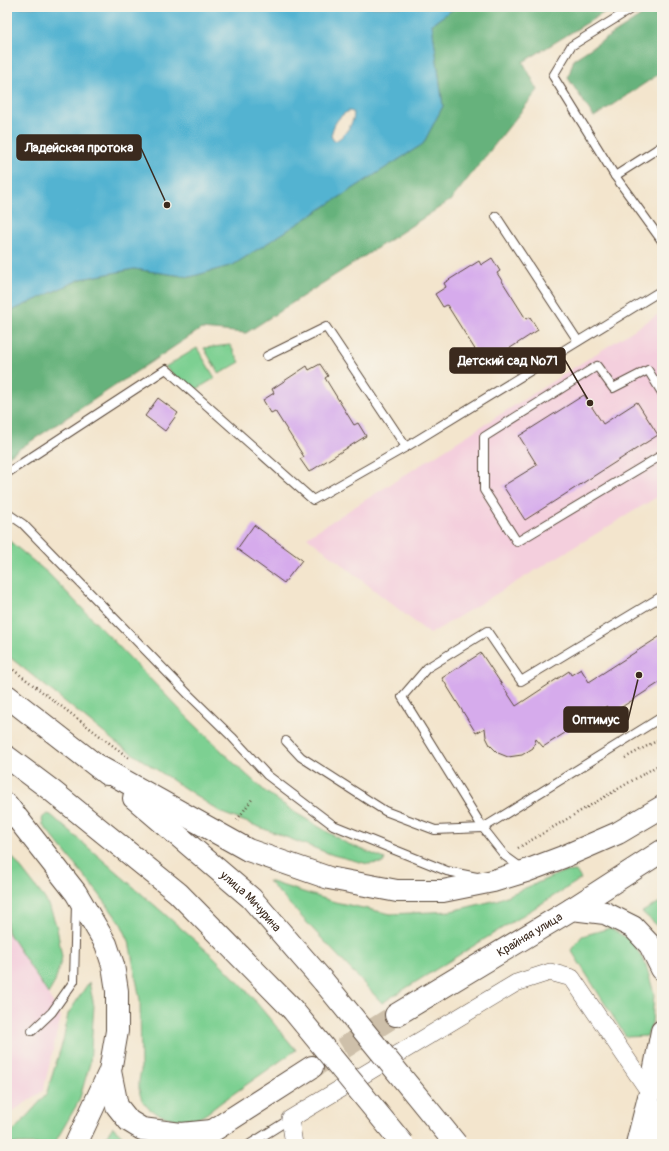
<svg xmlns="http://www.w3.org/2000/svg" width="669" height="1151" font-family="Pangolin,sans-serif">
<rect width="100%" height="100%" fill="#f7f3e8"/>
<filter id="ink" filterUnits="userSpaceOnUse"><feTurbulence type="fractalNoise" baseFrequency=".025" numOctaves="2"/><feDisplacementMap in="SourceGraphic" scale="8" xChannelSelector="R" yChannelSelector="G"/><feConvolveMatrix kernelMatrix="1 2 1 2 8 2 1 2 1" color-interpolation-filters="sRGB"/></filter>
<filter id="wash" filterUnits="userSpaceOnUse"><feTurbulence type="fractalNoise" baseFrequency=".012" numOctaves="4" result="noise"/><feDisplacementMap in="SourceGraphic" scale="16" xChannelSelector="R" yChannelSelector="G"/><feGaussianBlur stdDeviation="0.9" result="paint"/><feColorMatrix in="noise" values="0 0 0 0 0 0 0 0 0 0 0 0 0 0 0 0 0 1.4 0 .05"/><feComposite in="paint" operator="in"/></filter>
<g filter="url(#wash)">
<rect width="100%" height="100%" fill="#f3e5cd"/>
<!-- built -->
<g fill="#f4cfdd">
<polygon points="662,312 662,494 430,634 307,537"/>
<polygon points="7,931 48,994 61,1017 43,1091 7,1115"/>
</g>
<!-- green -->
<g fill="#7dd092" stroke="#5c7d58">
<polygon points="230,345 240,362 219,374 204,348"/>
<polygon points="197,348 215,378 192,392 165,367"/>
<polygon points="7,539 49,574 185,715 237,766 266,792 296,813 346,843 385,859 383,863 368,864 333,855 222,813 115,742 7,655"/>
<path d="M47 814 51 815 214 957 245 989 296 1050C273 1066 249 1083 226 1099 218 1104 207 1115 198 1118 184 1123 163 1118 151 1110 138 1101 137 1085 141 1071L140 1000 129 941 121 924 99 894 43 825 42 818Z"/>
<polygon points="7,850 45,899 52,913 57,928 62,957 55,982 48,994 7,931"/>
<polygon points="576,871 581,879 382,1003 268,881 335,902 391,914 451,911 497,900 563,872"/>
<polygon points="662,901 662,931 659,927 642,912"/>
<polygon points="610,928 632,941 646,965 654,994 652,1023 647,1036 626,1037 571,950 582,936"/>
<polygon points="89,982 94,1006 90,1063 79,1101 54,1144 7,1144 7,1138 46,1095 63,1041 68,1014"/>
<polygon points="113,1127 127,1140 134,1144 100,1144"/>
</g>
<!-- forest -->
<g fill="#66b27c" stroke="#506e4d">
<polygon points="456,7 613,7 523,62 538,90 451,200 246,333 201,329 7,457 7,313 81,279 134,269 190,277 233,265 423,144 443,106 432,24"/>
<polygon points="655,7 662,7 662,72 594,117 568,78 574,59"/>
</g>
<!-- water -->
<path fill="#52b3d1" stroke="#466e78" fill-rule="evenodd" d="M7 7H456L432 24 443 106 423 144 233 265 190 277 134 269 81 279 7 313ZM349 111 353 112C357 120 342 140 334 141L331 136C333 125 338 116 349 111Z"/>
<g id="blocks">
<!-- building -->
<g fill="#d6abec">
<polygon points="492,258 500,271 497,273 526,319 530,317 538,330 481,367 472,353 476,351 447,305 443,307 435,294 446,287 444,283 479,261 481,265"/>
<polygon points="320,364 328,376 325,378 354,425 358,423 366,436 309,472 300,459 304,457 275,411 271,413 263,400 274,393 272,389 307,366 309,370"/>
<polygon points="584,395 603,424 637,402 658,435 525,520 503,486 537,465 519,436"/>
<polygon points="158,398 178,413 165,431 145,416"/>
<polygon points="254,525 302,560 284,583 237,549"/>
<polygon points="662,635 662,681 611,714 607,706 543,747 536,739 533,748 522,755 508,757 498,753 490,745 486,737 485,728 476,733 442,678 481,653 516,706 569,671 571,675 581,669 589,682"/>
</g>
</g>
</g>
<g filter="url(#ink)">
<use href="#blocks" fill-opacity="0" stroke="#574638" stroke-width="1"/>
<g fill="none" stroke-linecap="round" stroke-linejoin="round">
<!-- primary-tunnel -->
<polyline stroke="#cec0aa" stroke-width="22" stroke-dasharray="22 11" stroke-linecap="butt" points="315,1066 396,1015"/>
<defs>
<g id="service">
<polyline points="634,7 571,46 553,76 615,176 662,241"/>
<polyline points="615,176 662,146"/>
<polyline points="496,216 578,341"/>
<polyline points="267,356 326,327 406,447"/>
<polyline points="662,393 648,370 613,388 597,366 484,437 484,490 517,542 662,455"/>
<polyline points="7,473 166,369 313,500 406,447 662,290"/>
<polyline points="7,513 23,524 189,695 232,737 267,775 333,825 447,871 477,877"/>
<polyline points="286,741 301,757 385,811 435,830 483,828 662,717"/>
<polyline points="523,869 505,856 483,828 402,697 427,668 487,631 521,681 662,596"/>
<polyline points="32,1031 52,1012 74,981 76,904"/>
<polyline points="250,1144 290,1119"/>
</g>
<polyline id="minor" points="294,1144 290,1119 516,983 550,972 572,978 650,1093"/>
<g id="primary">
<polyline points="7,696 107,774"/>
<polyline points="7,757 51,790 178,893 292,1009"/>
<polyline points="96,765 248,850 329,878 397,891 443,891 493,881 526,871 563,857 618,833 662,807"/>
<path id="s1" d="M134 798 251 898 324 982"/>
<polyline points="7,805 76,893 106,944 113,965 117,991 117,1031 110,1071 117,1106 129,1121 142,1129 181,1134 212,1131"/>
<polyline points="572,909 605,913 633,927 650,945 662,969"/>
<path id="s2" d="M396 1015 572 909 662 851"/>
<polyline points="200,1139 312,1067"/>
<polyline points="76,1144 110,1071"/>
<polyline points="637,1144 650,1093 662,1031"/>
<polyline points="655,1144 662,1111"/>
</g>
</defs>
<!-- service casing -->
<use href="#service" stroke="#574638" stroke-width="10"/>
<!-- minor casing -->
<use href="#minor" stroke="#574638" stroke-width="18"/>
<!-- primary casing -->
<use href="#primary" stroke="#574638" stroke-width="24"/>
<!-- path -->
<g stroke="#574638" stroke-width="2.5" stroke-dasharray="1 3" stroke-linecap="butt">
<polyline points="7,665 129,758"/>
<polyline points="625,758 662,738"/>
<polyline points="237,820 253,798"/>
<polyline points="518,848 662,763"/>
</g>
<!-- service -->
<use href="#service" stroke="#fff" stroke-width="8"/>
<!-- minor -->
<use href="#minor" stroke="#fff" stroke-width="17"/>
<!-- primary -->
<use href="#primary" stroke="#fff" stroke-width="22"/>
<defs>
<g id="primary-bridge">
<polyline points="324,982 456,1144"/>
<polyline points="292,1009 403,1144"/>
</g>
</defs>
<!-- primary-bridge casing -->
<use href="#primary-bridge" stroke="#574638" stroke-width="24" stroke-linecap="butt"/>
<!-- primary-bridge -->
<use href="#primary-bridge" stroke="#fff" stroke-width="22"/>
</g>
</g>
<g text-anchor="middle" stroke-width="3.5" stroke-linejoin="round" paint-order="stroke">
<!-- street labels -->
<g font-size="12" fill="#3b2a1e" stroke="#f7f3e8">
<text dy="4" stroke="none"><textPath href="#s1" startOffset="156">улица Мичурина</textPath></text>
<text dy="4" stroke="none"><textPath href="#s2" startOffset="156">Крайняя улица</textPath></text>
</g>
</g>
<!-- callouts -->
<path fill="none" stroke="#3b2a1e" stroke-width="1.5" d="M167 205L141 148M590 403L565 360M639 675L628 720"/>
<g fill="#3b2a1e" stroke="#f7f3e8" stroke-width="1.5">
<circle cx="167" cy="205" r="4"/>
<circle cx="590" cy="403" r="4"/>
<circle cx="639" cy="675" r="4"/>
</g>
<g fill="#3b2a1e" stroke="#3b2a1e" stroke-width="1.5">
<rect x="17" y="135" width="124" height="25" rx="4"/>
<rect x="450" y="348" width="115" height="25" rx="4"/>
<rect x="564" y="707" width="64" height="25" rx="4"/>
</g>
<g font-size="13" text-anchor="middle" font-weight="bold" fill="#fff">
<text x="79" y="152">Ладейская протока</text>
<text x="508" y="365">Детский сад №71</text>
<text x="596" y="724">Оптимус</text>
</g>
<!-- margin -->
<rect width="669" height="1151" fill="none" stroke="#f7f3e8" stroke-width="24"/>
</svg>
